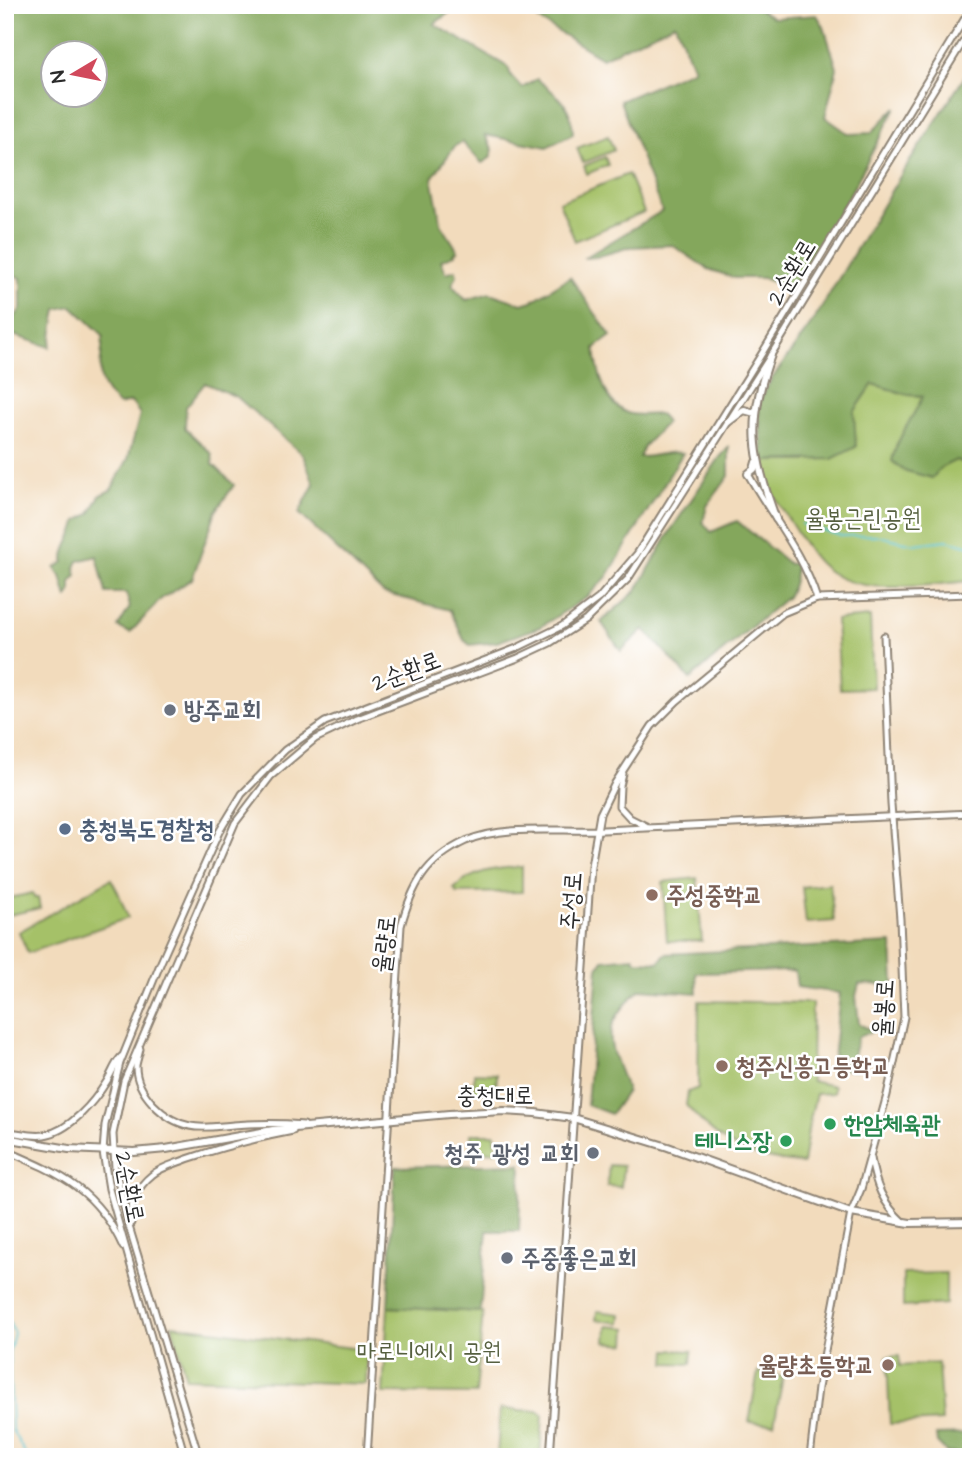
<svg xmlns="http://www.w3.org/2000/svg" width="976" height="1462" font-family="'Architects Daughter','Poor Story',sans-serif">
<rect width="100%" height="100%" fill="#fff"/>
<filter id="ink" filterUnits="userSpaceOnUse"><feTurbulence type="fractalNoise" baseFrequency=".0143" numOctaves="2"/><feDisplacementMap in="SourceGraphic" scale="14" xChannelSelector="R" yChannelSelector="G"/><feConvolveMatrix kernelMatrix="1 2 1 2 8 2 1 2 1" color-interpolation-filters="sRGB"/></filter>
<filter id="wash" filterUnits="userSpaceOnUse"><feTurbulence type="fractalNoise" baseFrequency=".00686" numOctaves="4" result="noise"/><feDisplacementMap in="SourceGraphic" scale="28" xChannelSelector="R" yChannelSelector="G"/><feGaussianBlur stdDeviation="1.57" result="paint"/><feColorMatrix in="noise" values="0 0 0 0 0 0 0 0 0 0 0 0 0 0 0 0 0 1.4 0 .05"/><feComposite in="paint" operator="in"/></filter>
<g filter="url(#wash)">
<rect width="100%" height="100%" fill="#f2dbbc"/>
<!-- green -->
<g fill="#a5c168" stroke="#68764a" stroke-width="2">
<polygon points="608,136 614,150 583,163 577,148"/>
<polygon points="605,157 608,165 587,174 584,166"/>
<polygon points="628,174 644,212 575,241 559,202"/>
<path d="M873 384 908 395 923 396 913 419 896 445 942 467 956 460 971 465V581C931 584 867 596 833 574 814 563 803 542 792 525 780 505 765 485 763 461H807L854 412Z"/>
<polygon points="870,617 873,688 840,689 836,620"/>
<path d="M522 867V892L457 893 454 889C473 870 497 868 522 867Z"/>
<polygon points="697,878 702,941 667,941 663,882"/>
<polygon points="111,879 118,892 128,918 28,953 19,932"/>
<polygon points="830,884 834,921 806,923 802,887"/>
<polygon points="33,893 34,898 38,898 40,908 9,915 5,899"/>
<path d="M699 1001 812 1003 811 1081 834 1086 833 1093 816 1094 809 1124 803 1164C746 1156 725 1150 686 1105L688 1092 698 1088Z"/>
<polygon points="474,1073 497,1074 496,1092 474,1092"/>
<polygon points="471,1134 495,1134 496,1151 472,1152"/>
<polygon points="609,1165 623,1166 621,1187 607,1186"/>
<polygon points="946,1273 946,1304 903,1307 903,1274"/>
<polygon points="388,1307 483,1312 476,1394 383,1393"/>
<polygon points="597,1311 621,1314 620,1323 596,1320"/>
<polygon points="172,1325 367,1350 366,1384 186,1378"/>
<polygon points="607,1326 627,1328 626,1344 606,1342"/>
<polygon points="667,1350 692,1351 691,1364 666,1363"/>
<polygon points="899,1356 900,1366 938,1363 942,1421 890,1424 887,1357"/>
<polygon points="758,1372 783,1377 774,1424 749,1422"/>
<polygon points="500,1409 538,1411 543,1415 540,1457 497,1457"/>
</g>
<!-- forest -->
<g fill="#84a75c" stroke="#586944" stroke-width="2" fill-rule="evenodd">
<path d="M5 5H460L434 24 508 67 511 76 522 88 537 79C559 97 572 104 573 134L547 147 485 135 493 150 490 158 482 163 462 142 455 146 432 178 441 224 458 251 454 253 455 255 441 260 446 273 455 270 457 275 452 285 466 300 490 293 522 304 532 301 570 277 611 336 595 348C597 370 605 408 631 414 640 416 651 414 660 414L666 423 645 445 639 457C657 457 666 450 683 453L607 577 587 597 540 627 497 642 470 645 464 640 450 610 383 593 299 513 314 484 303 455 237 397 205 383 186 407 185 428 212 454 213 464 234 485 216 511 192 579 161 599 130 633 118 627 130 607 126 593H106L97 556 78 561 75 567 77 575 71 582V593L67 598 61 576 55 568 64 562C63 546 75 537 77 521L90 514 100 495 111 490 128 459 140 414 131 402 119 405C91 381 102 368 103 335L72 306 57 309 50 347 10 334 13 319 21 309V278L5 271ZM94 52V94H52V52Z"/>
<polygon points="529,5 752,5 774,18 817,15 824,27 837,68 825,117 849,134 871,133 896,107 849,196 804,274 788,288 763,278 735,278 708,269 672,245 630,247 596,257 584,258 662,211 620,101 694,69 675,23 602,58 539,20"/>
<path d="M971 67V465L956 460 942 467 932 478 903 470 892 461C897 437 913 418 923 396L909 395 873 384 854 412 856 447 832 459 763 461 758 404 771 380 814 320 897 181Z"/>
<path d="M729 447V476L707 506 703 522 711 532 737 521 789 564 795 563C796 577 794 585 787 597L690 679 644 629 621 651 601 622 637 590 671 530 720 457Z"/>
<path d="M892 943 894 985 859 984 856 996 859 1024 873 1031 858 1037 851 1063 856 1070 832 1069 840 993 797 987 795 971 696 973 697 993 640 989C598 1031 608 1039 627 1091L611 1114 587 1105 598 968 603 960 634 957 636 961 659 962 665 954Z"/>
<polygon points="521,1164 519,1231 487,1231 480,1312 388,1307 395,1167"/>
<polygon points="971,1434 971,1455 947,1453 937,1443 936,1435"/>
</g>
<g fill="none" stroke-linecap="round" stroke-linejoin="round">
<!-- stream -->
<g stroke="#58c4d0" stroke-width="2">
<polyline points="801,524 842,536 875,535 914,544 947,540 971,546"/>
<polyline points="5,1313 14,1333 9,1353 12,1430 27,1457"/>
</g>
</g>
</g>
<g filter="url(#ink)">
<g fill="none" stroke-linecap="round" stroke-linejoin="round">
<defs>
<g id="tertiary">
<path d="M748 474C771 516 803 553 817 599"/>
<polyline points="623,774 620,786 619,806 630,818 646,826"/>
<path d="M140 1049C139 1054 137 1060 136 1065 135 1093 165 1121 190 1126 204 1129 219 1126 233 1125 257 1123 280 1123 304 1125"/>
<path d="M5 1132C18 1132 31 1137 44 1135 70 1131 94 1102 107 1081 112 1073 114 1065 121 1057"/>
<path d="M5 1150C60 1174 97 1189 123 1247"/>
<path d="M871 1158C875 1184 883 1204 903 1222"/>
<path d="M131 1223C130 1204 137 1187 152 1175 161 1167 175 1164 187 1159 222 1147 256 1138 293 1131"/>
<polyline points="185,1457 109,1189 103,1152 105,1125 120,1063 161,962 219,832 242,794 285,750 325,722 517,648 562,626 599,598 637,554 761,355 971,8"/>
<polyline points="199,1457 128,1223 115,1168 113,1134 124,1081 235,823 271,776 315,739 357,719 518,658 550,643 586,620 628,579 771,355 971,29"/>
<path d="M367 1457 401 926C412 886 425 860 466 841 505 824 560 832 603 830 726 824 848 819 971 813"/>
<polyline points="550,1457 591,866 600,814 615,783 652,726 677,701 783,613 817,599 971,594"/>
<polyline points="810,1457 818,1388 851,1213 861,1189 887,1095 904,1017 900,919 891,804 884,636"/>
</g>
<g id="secondary">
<path d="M771 355C747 419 752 457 776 519"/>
<polyline points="728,422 744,410 755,413"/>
<polyline points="748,474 754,469 756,462"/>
<polyline points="5,1138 69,1149 134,1152 166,1149 273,1130 449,1114 504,1111 535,1113 573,1118 668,1147 851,1213 910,1223 971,1222"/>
</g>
</defs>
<!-- tertiary casing -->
<use href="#tertiary" stroke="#8e8374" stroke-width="9"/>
<!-- secondary casing -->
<use href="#secondary" stroke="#8e8374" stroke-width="10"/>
<!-- tertiary -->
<use href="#tertiary" stroke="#fff" stroke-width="5"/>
<!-- secondary -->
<use href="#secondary" stroke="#fff" stroke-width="6"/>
</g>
</g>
<!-- markers -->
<g fill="#6b7280" stroke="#fff" stroke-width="2.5">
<circle cx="170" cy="710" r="7"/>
<circle cx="593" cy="1153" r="7"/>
<circle cx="507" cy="1258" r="7"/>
</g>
<circle fill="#5c6f8a" stroke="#fff" stroke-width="2.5" cx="65" cy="829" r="7"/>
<g fill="#8d6e63" stroke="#fff" stroke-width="2.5">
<circle cx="652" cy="895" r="7"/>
<circle cx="722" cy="1066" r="7"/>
<circle cx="888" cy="1365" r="7"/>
</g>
<g fill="#2e9e5b" stroke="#fff" stroke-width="2.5">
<circle cx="830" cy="1124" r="7"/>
<circle cx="786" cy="1141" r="7"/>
</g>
<g text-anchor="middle" stroke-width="5" stroke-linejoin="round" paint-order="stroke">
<!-- street labels -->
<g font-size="24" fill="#2b2b2b" stroke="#fff">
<text transform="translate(791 272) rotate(-59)" y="8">2순환로</text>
<text transform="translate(406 671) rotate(-21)" y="8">2순환로</text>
<text transform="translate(571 901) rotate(-86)" y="8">주성로</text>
<text transform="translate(384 944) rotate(-83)" y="8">율량로</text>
<text transform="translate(883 1008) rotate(-86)" y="8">율봉로</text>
<text x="495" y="1103">충청대로</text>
<text transform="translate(130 1187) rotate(79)" y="8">2순환로</text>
</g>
<!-- park labels -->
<g font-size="24" fill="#566040" stroke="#fff">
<text x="863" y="526">율봉근린공원</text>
<text x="429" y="1359">마로니에시 공원</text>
</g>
<!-- worship labels -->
<g font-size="24" font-weight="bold" fill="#5b616d" stroke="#fff" text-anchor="start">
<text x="184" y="718">방주교회</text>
<text x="579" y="1161" text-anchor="end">청주 광성 교회</text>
<text x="521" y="1266">주중좋은교회</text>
</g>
<!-- service labels -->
<g font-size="24" font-weight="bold" fill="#4e5e75" stroke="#fff" text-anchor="start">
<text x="79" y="837">충청북도경찰청</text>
</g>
<!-- education labels -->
<g font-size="24" font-weight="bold" fill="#785e54" stroke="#fff" text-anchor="start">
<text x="666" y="903">주성중학교</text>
<text x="736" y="1074">청주신흥고등학교</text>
<text x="874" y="1373" text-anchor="end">율량초등학교</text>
</g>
<!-- leisure labels -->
<g font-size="24" font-weight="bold" fill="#27864d" stroke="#fff" text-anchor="start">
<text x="844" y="1132">한암체육관</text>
<text x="772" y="1149" text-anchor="end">테니스장</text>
</g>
</g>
<!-- margin -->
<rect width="976" height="1462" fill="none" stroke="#fff" stroke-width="28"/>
<!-- north arrow -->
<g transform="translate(74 74) rotate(260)"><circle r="33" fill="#ffffff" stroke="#aaaaaa" stroke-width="2"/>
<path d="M0-5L12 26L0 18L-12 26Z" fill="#d1495b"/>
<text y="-10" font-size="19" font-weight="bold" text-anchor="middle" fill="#2b2b2b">N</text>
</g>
</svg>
